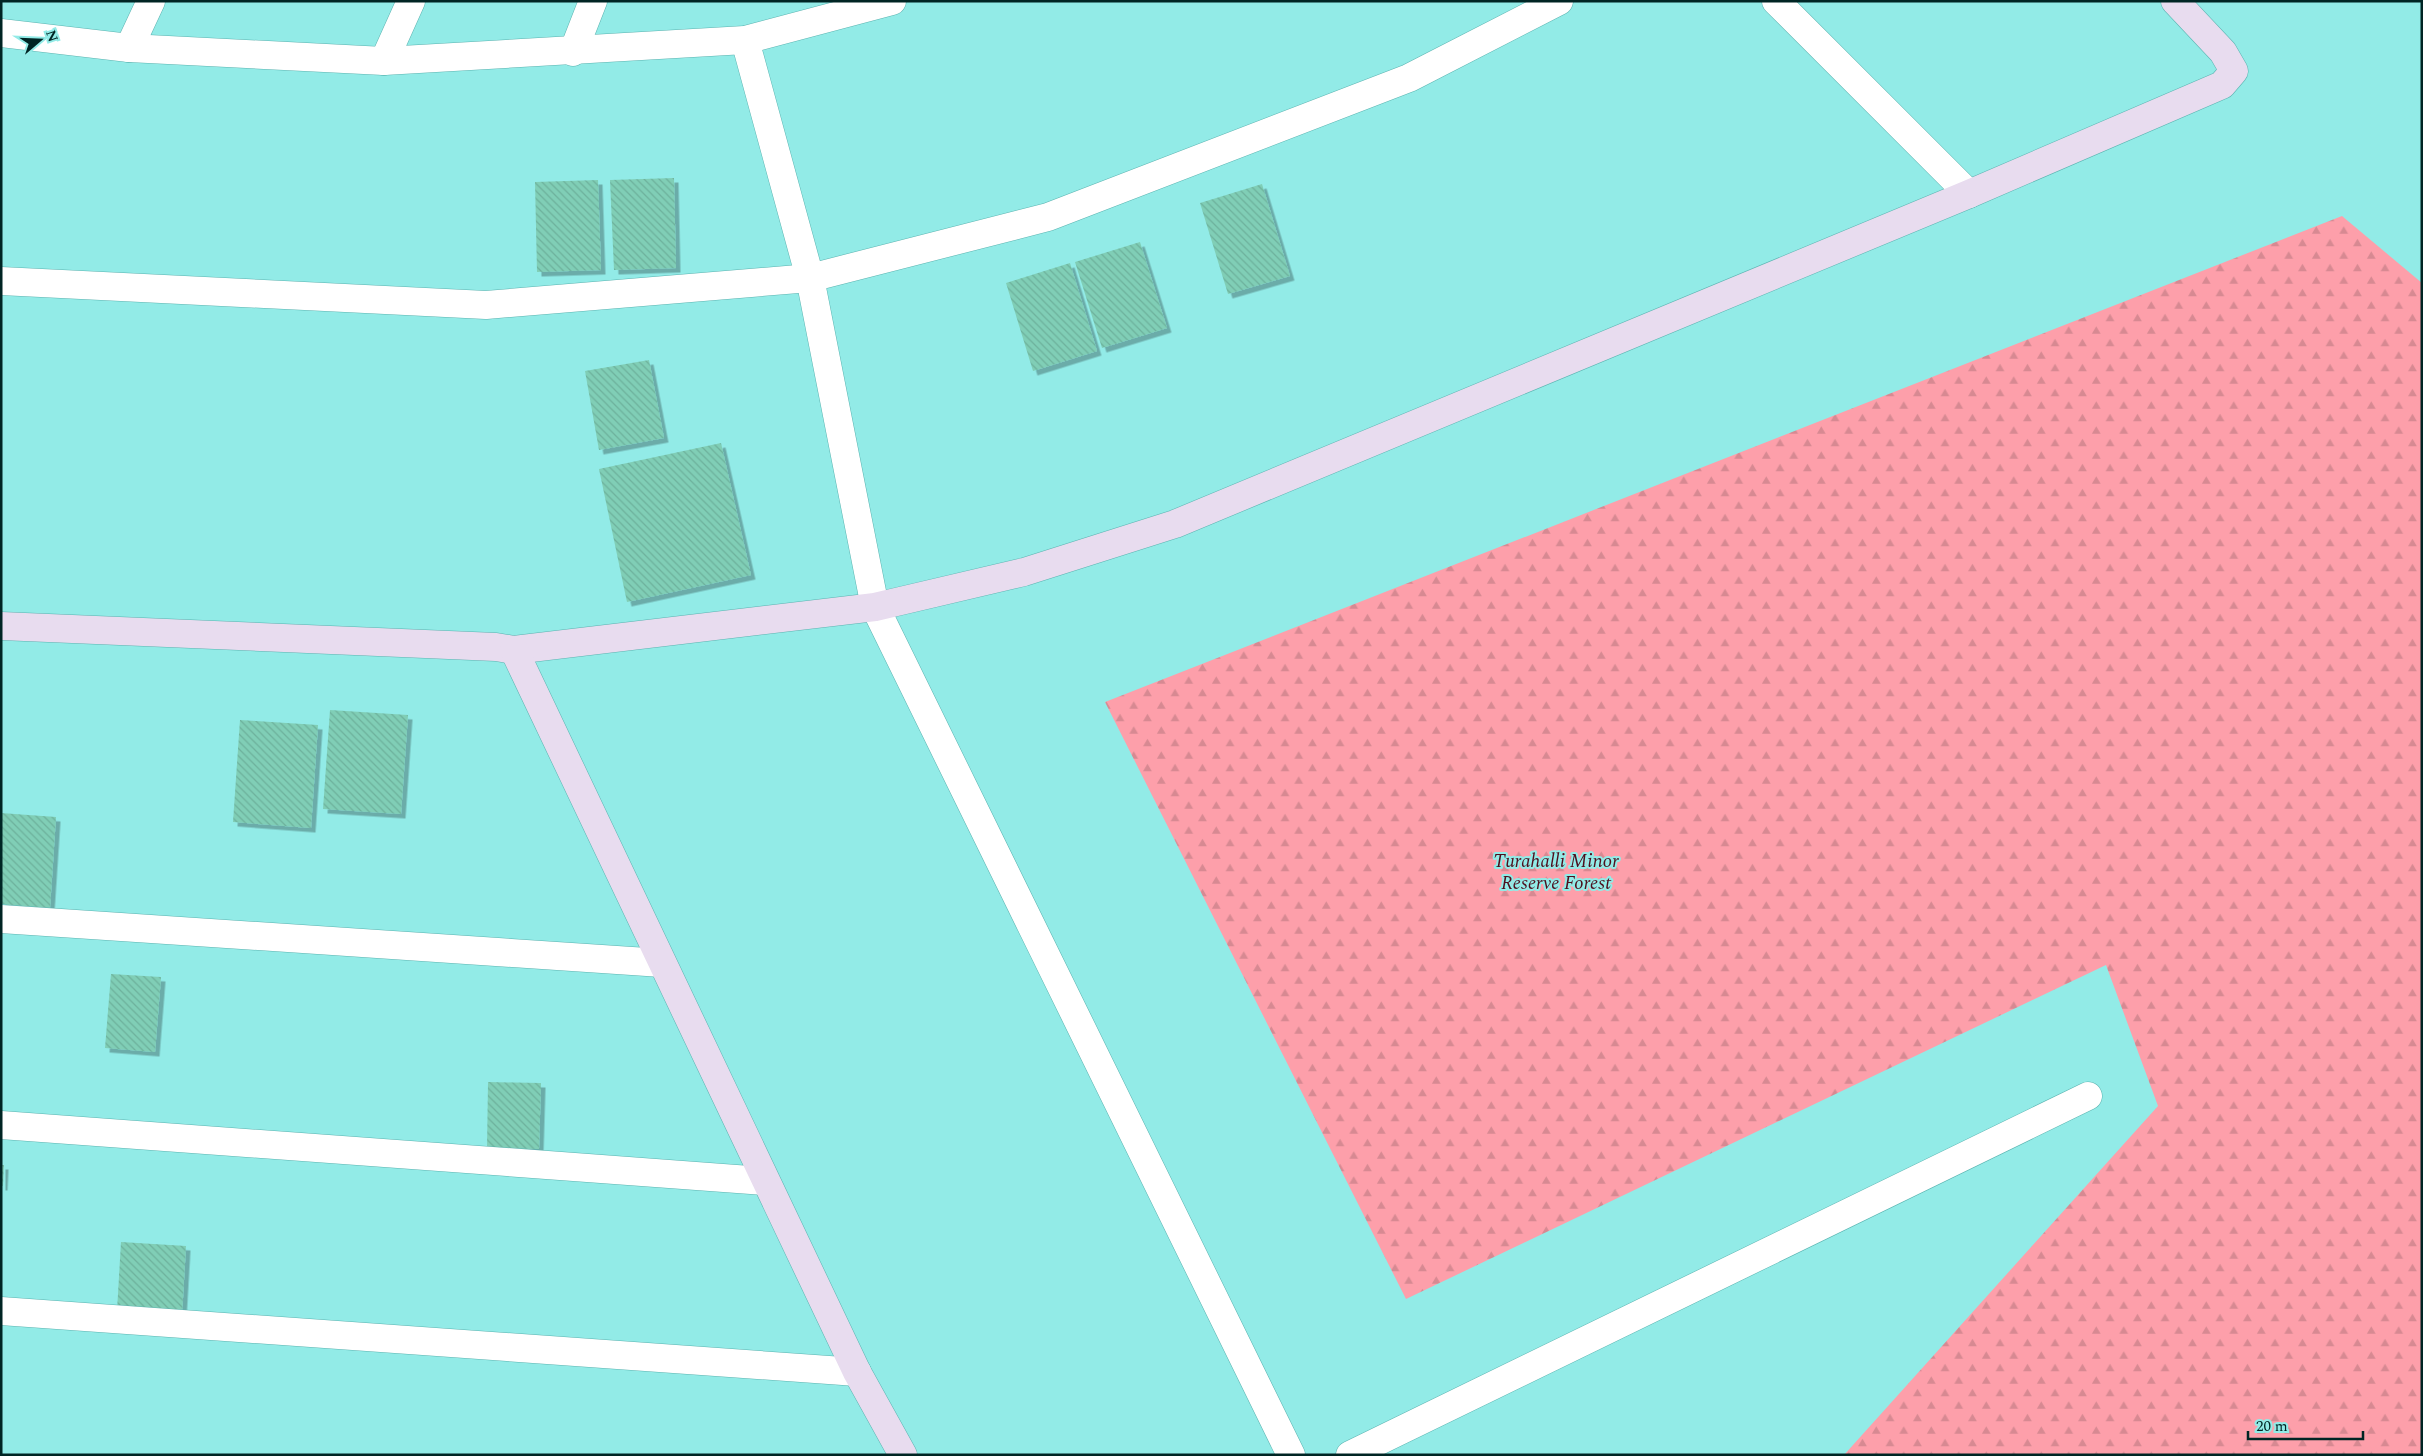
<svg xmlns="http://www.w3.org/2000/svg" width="2423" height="1456" font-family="Spectral,serif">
<defs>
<pattern id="forest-firs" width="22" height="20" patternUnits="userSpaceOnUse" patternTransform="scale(1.25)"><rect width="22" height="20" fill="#fd9faa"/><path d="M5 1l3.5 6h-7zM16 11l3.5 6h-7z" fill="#d78992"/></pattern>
<pattern id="building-back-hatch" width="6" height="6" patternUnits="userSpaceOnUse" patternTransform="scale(1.25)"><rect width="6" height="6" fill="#80ceb6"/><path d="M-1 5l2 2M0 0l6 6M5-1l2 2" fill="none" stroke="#6db19c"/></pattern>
<filter id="shadow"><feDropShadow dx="4.5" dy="4.5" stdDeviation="0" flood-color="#0004"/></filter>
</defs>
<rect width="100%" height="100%" fill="#92ebe7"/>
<!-- forest -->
<polygon fill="url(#forest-firs)" points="2342,216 2422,283 2422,1455 1844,1455 2158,1106 2106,965 1406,1299 1105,702"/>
<!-- building -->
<g fill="url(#building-back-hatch)" filter="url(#shadow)">
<polygon points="674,178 676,268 614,270 610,180"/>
<polygon points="598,180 601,270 537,272 535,182"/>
<polygon points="1262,184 1290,276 1228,294 1200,203"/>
<polygon points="1140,242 1167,328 1102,348 1075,262"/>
<polygon points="1070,263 1097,351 1033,371 1006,283"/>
<polygon points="649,360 664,438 599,450 585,371"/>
<polygon points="721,443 751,575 627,602 599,469"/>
<polygon points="330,710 408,715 401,814 323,809"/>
<polygon points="240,720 318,725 311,828 233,822"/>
<polygon points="1,813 56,817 50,908 1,904"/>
<polygon points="111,974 161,977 155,1052 105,1048"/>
<polygon points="488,1082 541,1083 539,1149 487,1148"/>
<polygon points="1,1165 4,1165 3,1186 1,1186"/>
<polygon points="121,1242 186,1246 182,1315 117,1311"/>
</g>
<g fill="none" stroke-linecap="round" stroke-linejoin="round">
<defs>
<g id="street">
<polyline points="1776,1 1969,194"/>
<polyline points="1,33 129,48 384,61 745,40 892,1"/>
<polyline points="745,40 810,278 875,607 1291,1455"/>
<polyline points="129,48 151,1"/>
<polyline points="573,52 593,1"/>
<polyline points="384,61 411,1"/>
<polyline points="1,281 486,305 810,278 1048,217 1409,78 1559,1"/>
<polyline points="1,919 662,963"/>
<polyline points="1,1125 765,1181"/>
<polyline points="1,1311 857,1372"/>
<polyline points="1350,1455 2088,1096"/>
</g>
<g id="secondary">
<polyline points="1,626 496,647 514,650 875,607 1024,572 1175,524 1969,194 2222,85 2234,71 2223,52 2175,1"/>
<polyline points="514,650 857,1372 903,1455"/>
</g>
</defs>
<!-- street casing -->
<use href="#street" stroke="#5ab3b0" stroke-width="29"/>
<!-- secondary casing -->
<use href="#secondary" stroke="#5ab3b0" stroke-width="29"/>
<!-- street -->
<use href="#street" stroke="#fff" stroke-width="28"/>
<!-- secondary -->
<use href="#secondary" stroke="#e8dcef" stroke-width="28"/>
</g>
<g text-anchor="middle" stroke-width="4" stroke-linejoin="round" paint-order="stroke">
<!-- park labels -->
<g font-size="19" font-style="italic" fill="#4e0f1d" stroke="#92ebe7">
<text x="1556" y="867">Turahalli Minor<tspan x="1556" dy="22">Reserve Forest</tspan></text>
</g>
</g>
<!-- border -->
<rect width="2423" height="1456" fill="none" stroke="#002524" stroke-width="5"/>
<!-- north arrow -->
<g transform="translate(40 40) rotate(71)" stroke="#92ebe7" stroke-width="4" paint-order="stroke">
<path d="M0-4L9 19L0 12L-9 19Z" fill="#002524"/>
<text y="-8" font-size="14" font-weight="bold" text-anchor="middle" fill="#002524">N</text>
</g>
<!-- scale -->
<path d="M2248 1431v8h115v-8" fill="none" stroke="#002524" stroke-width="2.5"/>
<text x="2256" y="1431" font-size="15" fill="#002524" stroke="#92ebe7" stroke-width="4" paint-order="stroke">20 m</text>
</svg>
